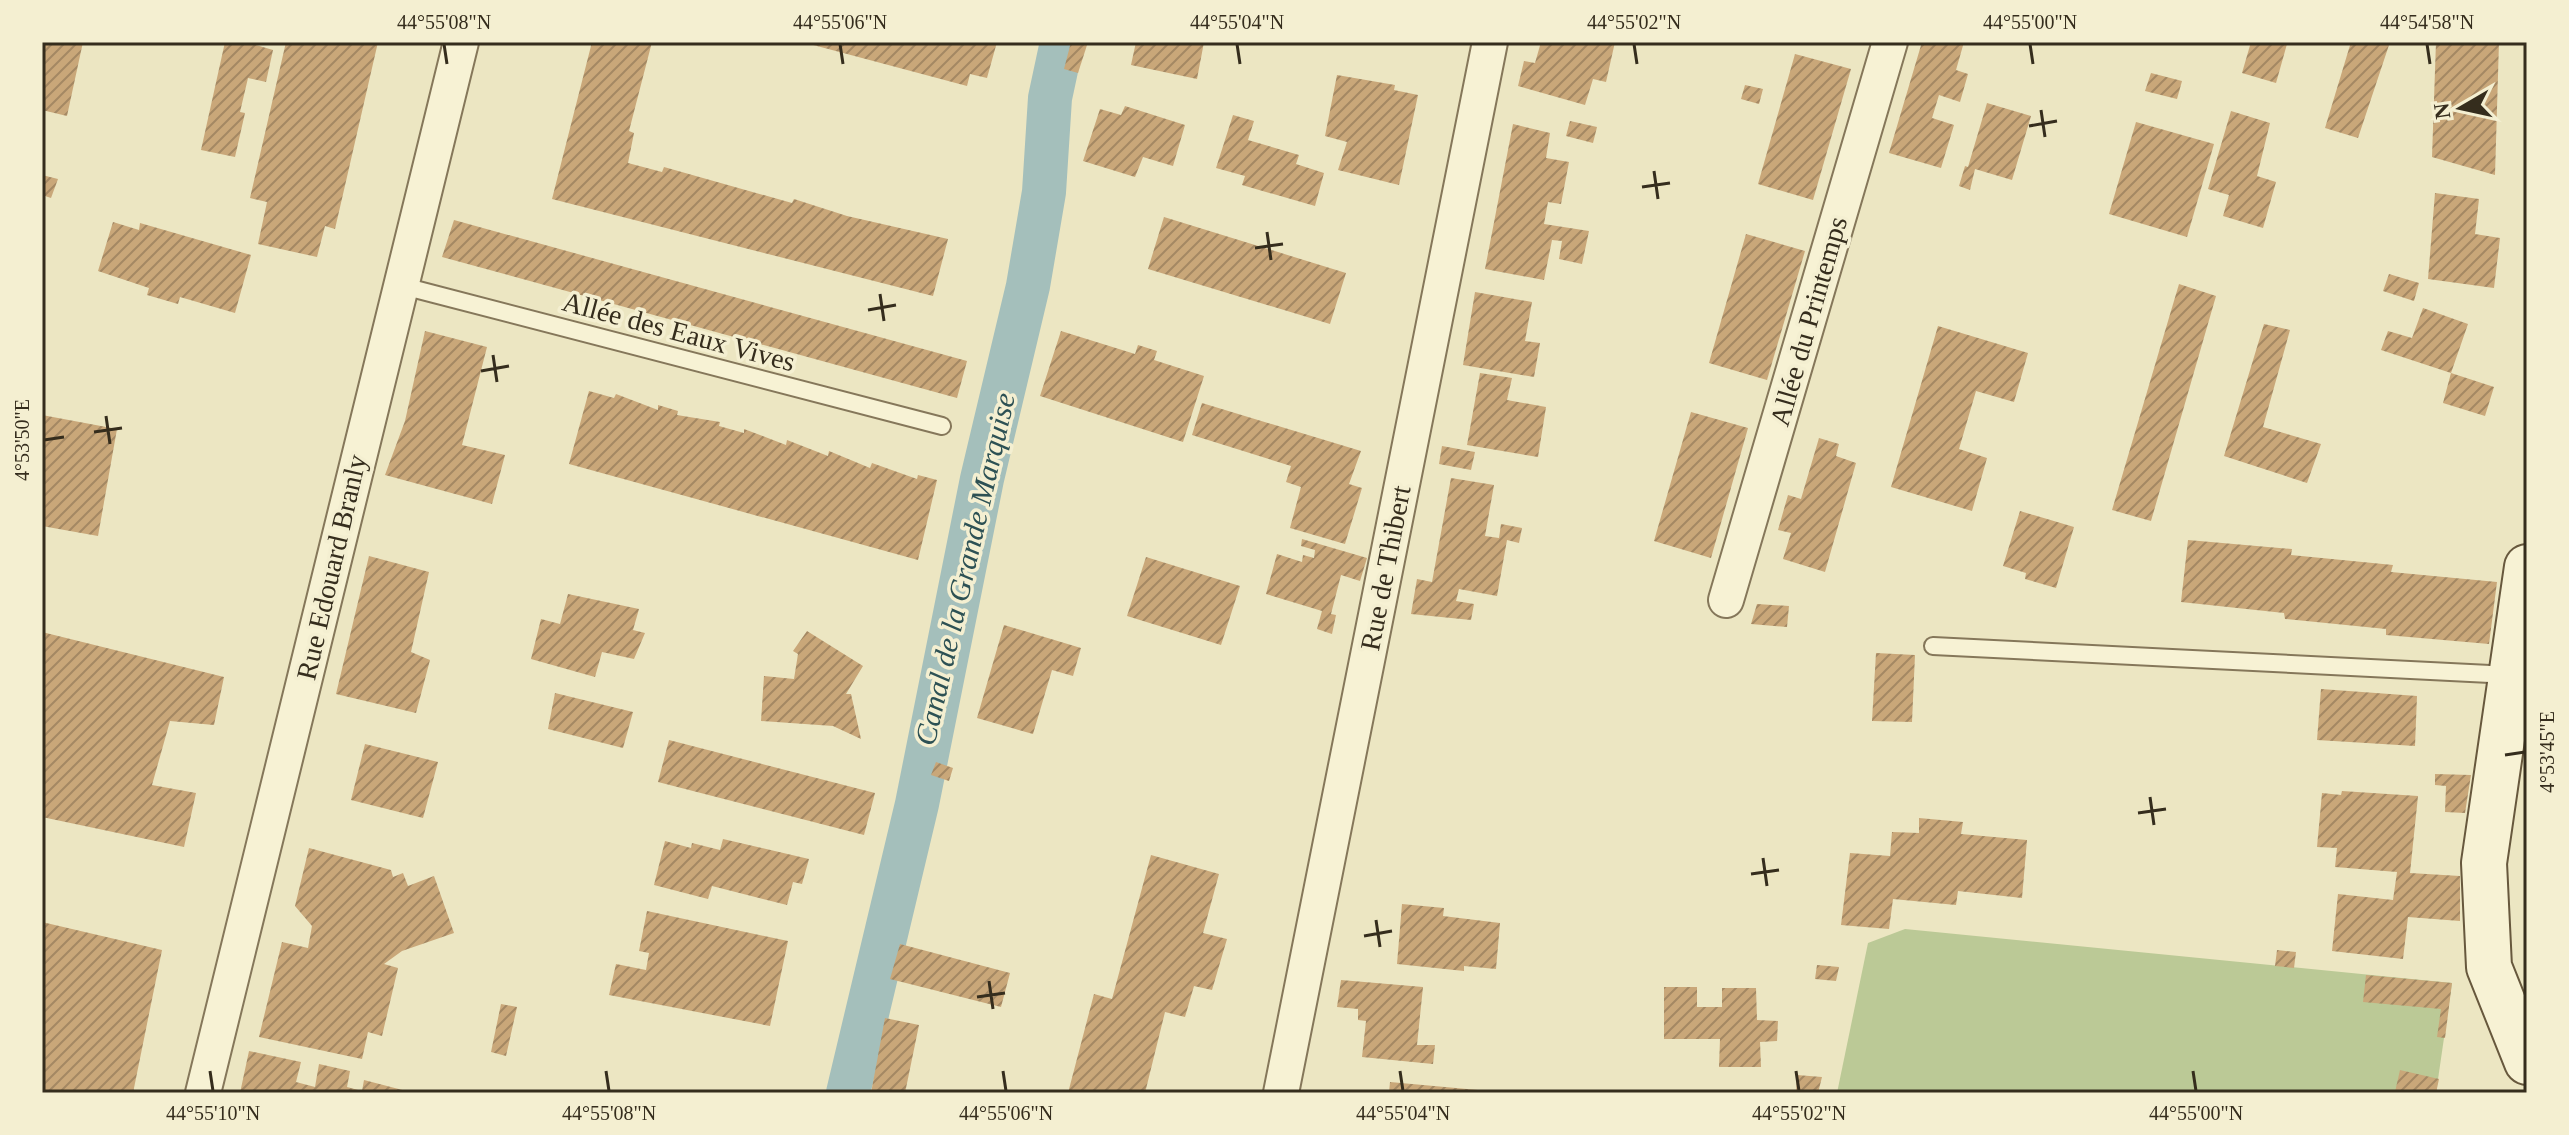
<svg xmlns="http://www.w3.org/2000/svg" width="2569" height="1135" font-family="'Times New Roman',serif">
<defs>
<pattern id="building-hatch" width="6" height="6" patternUnits="userSpaceOnUse" patternTransform="scale(2)"><rect width="6" height="6" fill="#c9a779"/><path d="M-1 1l2-2M0 6l6-6M5 7l2-2" fill="none" stroke="#a48863"/></pattern>
</defs>
<rect width="100%" height="100%" fill="#ece6c2"/>
<!-- pitch -->
<polygon fill="#bbc996" points="1905,929 2452,983 2436,1093 1837,1093 1868,943"/>
<g fill="none" stroke-linecap="round" stroke-linejoin="round">
<!-- canal -->
<polyline stroke="#a4bfbb" stroke-width="44" points="848,1093 917,804 982,479 1028,286 1044,192 1050,98 1062,42"/>
</g>
<!-- building -->
<g fill="url(#building-hatch)">
<polygon points="42,42 83,42 67,116 42,110"/>
<polygon points="225,42 257,42 256,45 273,50 266,82 248,78 240,112 245,113 235,157 201,150"/>
<polygon points="286,42 378,42 335,229 325,226 317,257 258,244 267,202 250,198"/>
<polygon points="592,42 652,42 629,131 634,133 628,163 662,172 664,167 792,203 794,199 847,216 948,239 933,296 552,199"/>
<polygon points="802,42 997,42 987,78 970,74 967,86"/>
<polygon points="1071,42 1088,42 1078,73 1064,69"/>
<polygon points="1136,42 1204,42 1197,79 1131,65"/>
<polygon points="1541,42 1615,42 1606,82 1593,79 1585,105 1518,86 1524,61 1535,63"/>
<polygon points="1922,42 1964,42 1956,70 1968,74 1960,102 1939,95 1932,118 1954,125 1941,168 1889,153"/>
<polygon points="2251,42 2287,44 2276,83 2242,73"/>
<polygon points="2351,42 2389,45 2358,138 2325,128"/>
<polygon points="2436,42 2499,42 2495,175 2432,157"/>
<polygon points="1795,54 1851,69 1813,200 1758,184"/>
<polygon points="2151,73 2182,81 2177,99 2145,91"/>
<polygon points="1337,75 1395,85 1394,90 1418,95 1399,185 1338,170 1347,142 1325,136"/>
<polygon points="1745,85 1763,89 1759,104 1741,99"/>
<polygon points="1987,103 2031,116 2012,180 1975,169 1970,190 1959,186 1965,166 1968,167"/>
<polygon points="1125,106 1185,125 1173,166 1143,157 1135,177 1083,161 1100,109 1121,115"/>
<polygon points="2231,111 2270,123 2257,176 2276,182 2263,228 2223,216 2229,195 2208,189"/>
<polygon points="1233,115 1254,121 1248,140 1299,155 1296,164 1324,173 1315,206 1242,185 1245,176 1216,168"/>
<polygon points="1570,121 1597,127 1593,143 1566,136"/>
<polygon points="2136,122 2214,144 2187,237 2109,214"/>
<polygon points="1513,124 1550,133 1546,158 1569,162 1561,204 1548,202 1544,224 1589,231 1582,264 1559,259 1562,241 1552,240 1544,280 1485,269"/>
<polygon points="42,175 58,179 51,198 42,195"/>
<polygon points="2435,193 2479,199 2475,234 2500,238 2494,288 2428,279"/>
<polygon points="1164,217 1346,273 1330,324 1148,269"/>
<polygon points="454,220 967,361 957,398 442,257"/>
<polygon points="113,222 139,230 140,223 251,255 235,313 180,297 178,304 147,295 149,288 98,271"/>
<polygon points="1746,234 1805,251 1767,380 1709,363"/>
<polygon points="2389,274 2419,283 2414,301 2383,291"/>
<polygon points="2179,284 2216,296 2151,521 2112,510"/>
<polygon points="1475,292 1532,302 1525,341 1540,343 1534,377 1463,365"/>
<polygon points="2423,308 2468,324 2451,373 2381,350 2388,331 2412,338"/>
<polygon points="2264,324 2290,330 2263,427 2321,444 2307,483 2224,456"/>
<polygon points="1938,326 2028,353 2014,402 1976,391 1959,449 1987,458 1972,511 1891,487"/>
<polygon points="425,331 487,347 462,445 505,455 492,504 385,475 405,421"/>
<polygon points="1061,331 1135,354 1138,345 1157,351 1154,360 1204,376 1183,442 1040,396"/>
<polygon points="1480,373 1512,378 1507,400 1546,407 1538,457 1467,445"/>
<polygon points="2451,373 2494,387 2485,416 2443,403"/>
<polygon points="589,391 614,398 616,394 658,410 658,405 678,411 677,415 720,422 719,426 744,433 744,429 786,445 787,440 828,456 829,451 870,468 872,463 917,479 918,475 937,480 918,560 569,464"/>
<polygon points="1202,403 1361,451 1349,484 1362,488 1345,544 1290,528 1301,487 1286,482 1291,466 1192,435"/>
<polygon points="1691,412 1748,428 1711,558 1654,541"/>
<polygon points="42,415 117,429 98,536 42,526"/>
<polygon points="1819,438 1839,444 1836,456 1856,463 1825,572 1783,559 1791,533 1778,530 1788,495 1801,499"/>
<polygon points="1442,446 1475,452 1471,470 1439,464"/>
<polygon points="1451,478 1494,485 1485,536 1499,538 1501,524 1522,528 1519,543 1507,540 1497,596 1459,589 1456,601 1474,604 1471,620 1411,614 1417,579 1432,582"/>
<polygon points="2020,511 2074,527 2056,588 2025,579 2026,573 2003,566"/>
<polygon points="1302,539 1367,558 1360,581 1341,575 1331,614 1336,615 1332,634 1317,629 1322,611 1266,594 1277,554 1302,562 1303,555 1314,558 1315,550 1301,546"/>
<polygon points="2188,540 2292,549 2291,555 2393,565 2391,572 2497,582 2489,644 2386,635 2386,629 2285,619 2284,613 2181,602"/>
<polygon points="369,556 429,572 411,652 430,660 416,713 336,694"/>
<polygon points="1146,557 1240,586 1221,645 1127,616"/>
<polygon points="568,594 639,609 633,630 645,633 634,659 602,652 595,677 531,659 541,619 560,624"/>
<polygon points="1757,604 1789,606 1787,627 1751,624"/>
<polygon points="1004,625 1081,648 1073,676 1052,670 1033,734 977,718"/>
<polygon points="807,631 863,666 846,694 851,694 861,739 833,726 761,721 764,676 794,679 798,654 793,651"/>
<polygon points="42,632 224,677 214,725 170,721 152,785 196,793 184,847 42,817"/>
<polygon points="1876,653 1915,655 1912,722 1872,721"/>
<polygon points="2321,689 2417,696 2415,746 2317,740"/>
<polygon points="555,693 633,712 623,748 548,729"/>
<polygon points="669,740 875,793 864,835 658,782"/>
<polygon points="365,744 438,762 423,818 351,800"/>
<polygon points="936,762 953,768 949,781 931,775"/>
<polygon points="2435,774 2471,775 2465,813 2445,812 2446,786 2435,785"/>
<polygon points="2342,791 2418,796 2410,873 2460,876 2460,921 2408,917 2403,959 2332,951 2338,894 2393,900 2397,872 2335,867 2337,848 2317,847 2322,793 2341,795"/>
<polygon points="1919,818 1963,822 1961,834 2027,840 2022,898 1958,891 1956,905 1893,899 1889,929 1841,925 1850,853 1890,856 1892,832 1919,833"/>
<polygon points="723,839 809,859 802,884 793,882 787,905 712,886 708,899 654,885 665,841 691,848 692,843 720,850"/>
<polygon points="309,848 391,870 393,877 403,873 408,886 434,876 454,933 402,951 384,964 398,968 382,1036 368,1032 362,1059 259,1037 282,942 308,948 312,926 295,906"/>
<polygon points="1151,855 1219,874 1203,933 1227,939 1212,990 1194,986 1185,1017 1165,1012 1145,1093 1068,1093 1094,994 1112,999"/>
<polygon points="1402,904 1444,908 1443,916 1500,923 1496,969 1464,966 1464,971 1397,964"/>
<polygon points="647,911 788,941 770,1026 609,995 616,964 646,970 649,953 639,951"/>
<polygon points="42,922 162,950 133,1093 42,1093"/>
<polygon points="900,944 1010,973 1001,1007 890,979"/>
<polygon points="2277,950 2296,952 2294,968 2275,966"/>
<polygon points="1817,965 1839,967 1836,981 1815,979"/>
<polygon points="2366,975 2452,983 2445,1038 2437,1037 2441,1009 2363,1002"/>
<polygon points="1341,980 1423,987 1417,1045 1435,1045 1433,1064 1362,1057 1366,1021 1358,1020 1358,1009 1337,1007"/>
<polygon points="1664,987 1697,987 1697,1007 1722,1007 1722,988 1756,988 1757,1020 1778,1021 1777,1041 1760,1042 1761,1067 1719,1067 1720,1039 1664,1039"/>
<polygon points="501,1004 517,1007 506,1056 491,1052"/>
<polygon points="885,1018 919,1025 905,1093 871,1093"/>
<polygon points="249,1051 301,1062 296,1082 315,1087 319,1064 350,1071 347,1087 362,1091 364,1080 414,1093 240,1093"/>
<polygon points="2400,1070 2439,1079 2436,1093 2395,1092"/>
<polygon points="1797,1075 1822,1077 1818,1093 1796,1093"/>
<polygon points="1390,1082 1489,1091 1489,1093 1389,1093"/>
</g>
<g fill="none" stroke-linecap="round" stroke-linejoin="round">
<defs>
<g id="lane">
<polyline points="403,286 942,426"/>
<polyline points="1933,646 2510,675"/>
</g>
<g id="street">
<polyline points="1726,600 1890,42"/>
<polyline points="203,1093 461,42"/>
<polyline points="1281,1093 1490,42"/>
</g>
<polyline id="secondary" points="2527,567 2484,863 2489,967 2527,1062"/>
</defs>
<!-- lane casing -->
<use href="#lane" stroke="#85775a" stroke-width="20"/>
<!-- street casing -->
<use href="#street" stroke="#85775a" stroke-width="38"/>
<!-- secondary casing -->
<use href="#secondary" stroke="#67583d" stroke-width="48"/>
<!-- lane -->
<use href="#lane" stroke="#f7f2d4" stroke-width="16"/>
<!-- street -->
<use href="#street" stroke="#f7f2d4" stroke-width="34"/>
<!-- secondary -->
<use href="#secondary" stroke="#f7f2d4" stroke-width="44"/>
</g>
<!-- ticks -->
<path fill="none" stroke="#352d1d" stroke-width="3" d="M444 44 447 64M840 44 843 64M1237 44 1240 64M1634 44 1637 64M2030 44 2033 64M2427 44 2430 64M2041 110 2045 137M2029 126 2057 121M1654 171 1658 199M1642 187 1670 183M1267 232 1271 260M1255 248 1283 244M880 294 884 321M868 310 896 305M493 355 497 382M481 371 509 366M106 416 110 444M94 432 122 428M44 440 64 437M2505 755 2525 752M2150 797 2154 825M2138 813 2166 809M1763 858 1767 886M1751 874 1779 870M1376 920 1380 947M1364 936 1392 931M989 981 993 1009M977 997 1005 993M210 1071 213 1091M606 1071 609 1091M1003 1071 1006 1091M1400 1071 1403 1091M1796 1071 1799 1091M2193 1071 2196 1091"/>
<g text-anchor="middle" stroke-width="7" stroke-linejoin="round" paint-order="stroke">
<!-- street labels -->
<g font-size="28" fill="#352d1d" stroke="#f4efd1">
<text transform="translate(1808 321) rotate(-74)" y="10">Allée du Printemps</text>
<text transform="translate(679 331) rotate(15)" y="10">Allée des Eaux Vives</text>
<text transform="translate(331 567) rotate(-77)" y="10">Rue Edouard Branly</text>
<text transform="translate(1385 568) rotate(-79)" y="10">Rue de Thibert</text>
</g>
<!-- water labels -->
<g font-size="30" font-style="italic" fill="#2d5154" stroke="#f4efd1">
<text transform="translate(965 569) rotate(-77)" y="10">Canal de la Grande Marquise</text>
</g>
</g>
<!-- border -->
<rect width="2569" height="1135" fill="none" stroke="#f4efd1" stroke-width="88"/>
<!-- north arrow -->
<g transform="translate(2461 108) rotate(261)" stroke="#f4efd1" stroke-width="6" paint-order="stroke">
<path d="M0-6L14 30L0 20L-14 30Z" fill="#352d1d"/>
<text y="-12" font-size="22" font-weight="bold" text-anchor="middle" fill="#352d1d">N</text>
</g>
<rect x="44" y="44" width="2481" height="1047" fill="none" stroke="#352d1d" stroke-width="3"/>
<g font-size="20" text-anchor="middle" fill="#352d1d">
<text x="444" y="29">44°55'08"N</text>
<text x="840" y="29">44°55'06"N</text>
<text x="1237" y="29">44°55'04"N</text>
<text x="1634" y="29">44°55'02"N</text>
<text x="2030" y="29">44°55'00"N</text>
<text x="2427" y="29">44°54'58"N</text>
<text transform="translate(22 440) rotate(-90)" y="7">4°53'50"E</text>
<text transform="translate(2547 752) rotate(-90)" y="7">4°53'45"E</text>
<text x="213" y="1120">44°55'10"N</text>
<text x="609" y="1120">44°55'08"N</text>
<text x="1006" y="1120">44°55'06"N</text>
<text x="1403" y="1120">44°55'04"N</text>
<text x="1799" y="1120">44°55'02"N</text>
<text x="2196" y="1120">44°55'00"N</text>
</g>
</svg>
